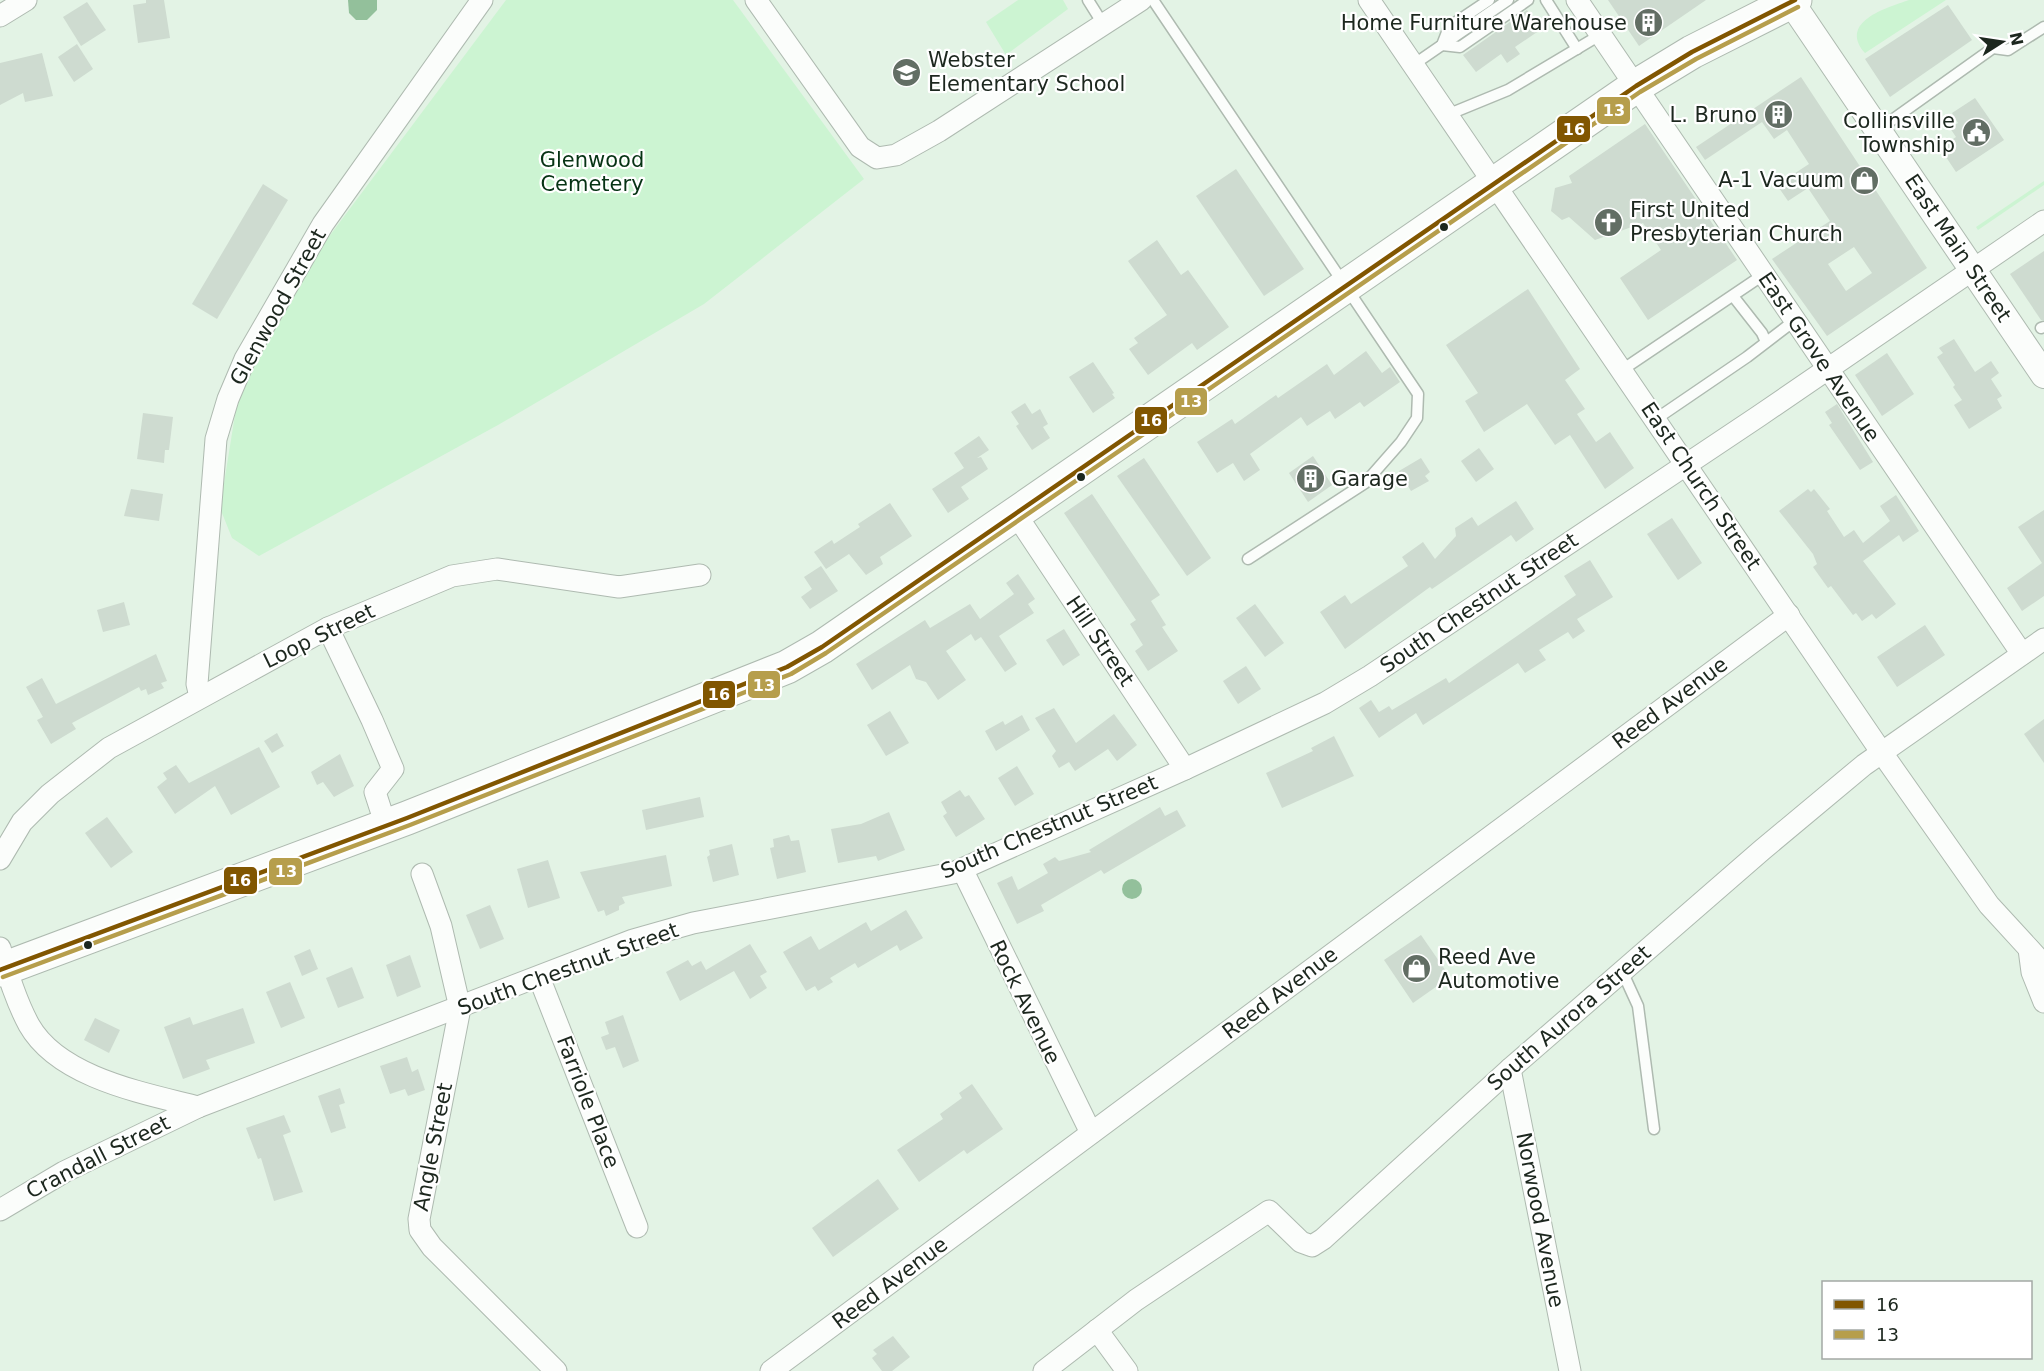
<svg xmlns="http://www.w3.org/2000/svg" width="2044" height="1371" font-family="'DejaVu Sans',sans-serif">
<rect width="100%" height="100%" fill="#e3f3e5"/>
<!-- green -->
<g fill="#ccf4d2">
<polygon points="506,0 733,0 864,179 704,304 498,425 259,556 232,538 220,508 239,390 307,266"/>
<polygon points="1018,0 1063,0 1068,9 1006,55 986,22"/>
<path d="M1909 0H1946L1865 53C1838 22 1886 8 1909 0Z"/>
<polygon points="2044,181 2044,185 1978,230 1976,227"/>
</g>
<!-- water -->
<g fill="#93c09b">
<polygon points="348,0 377,0 377,10 367,20 356,20 349,13"/>
<circle cx="1132" cy="889" r="10"/>
</g>
<!-- building -->
<g fill="#cedbd0" fill-rule="evenodd">
<polygon points="146,0 164,0 170,38 138,43 133,5 146,3"/>
<polygon points="1608,0 1706,0 1639,46"/>
<polygon points="87,2 106,30 81,46 63,17"/>
<polygon points="1948,5 1972,40 1890,97 1865,59"/>
<polygon points="1527,10 1540,30 1515,47 1520,54 1507,63 1501,54 1476,72 1463,55"/>
<polygon points="77,44 93,69 74,82 58,57"/>
<polygon points="42,53 53,96 25,102 23,93 0,105 0,63"/>
<path d="M1801 77 1927 268 1827 336 1772 259 1830 221 1808 188 1788 201 1777 185 1809 164 1787 130 1774 139 1762 122 1705 160 1696 147ZM1854 247 1872 273 1846 291 1828 264Z"/>
<polygon points="1975,98 2004,140 1956,172 1940,148 1956,137 1950,128 1958,123 1952,113"/>
<polygon points="1645,124 1737,260 1648,320 1620,278 1661,250 1643,223 1595,240 1569,217 1562,220 1551,211 1555,188 1572,183 1569,176"/>
<polygon points="1236,169 1304,269 1264,296 1196,196"/>
<polygon points="263,184 288,200 217,319 192,304"/>
<polygon points="1157,240 1181,275 1188,270 1229,327 1197,350 1192,343 1148,375 1129,349 1138,343 1134,338 1167,315 1128,261"/>
<polygon points="2044,251 2044,320 2041,320 2010,274"/>
<polygon points="1528,289 1580,369 1565,380 1585,409 1577,414 1596,442 1610,432 1634,468 1605,489 1570,435 1555,445 1527,404 1484,432 1465,401 1478,393 1446,345"/>
<polygon points="1954,339 1975,372 1991,361 1999,373 1991,379 2002,396 1997,399 2002,408 1969,429 1954,405 1962,400 1953,387 1955,385 1937,357 1943,353 1939,348"/>
<polygon points="1366,351 1382,373 1390,367 1400,382 1364,407 1360,402 1335,419 1330,411 1307,426 1301,417 1250,454 1260,470 1244,481 1233,463 1217,473 1197,442 1232,419 1235,424 1276,395 1278,398 1327,364 1334,375"/>
<polygon points="1887,353 1914,394 1882,416 1855,375"/>
<polygon points="1093,362 1114,393 1112,394 1115,398 1093,413 1069,377"/>
<polygon points="1025,403 1032,414 1040,409 1048,424 1043,427 1050,438 1032,450 1016,426 1019,424 1011,412"/>
<polygon points="1837,404 1873,462 1860,470 1829,425 1832,423 1825,412"/>
<polygon points="143,413 173,417 169,450 165,450 164,463 137,459"/>
<polygon points="979,436 989,450 977,458 981,457 988,469 961,487 969,499 948,513 932,489 964,468 954,453"/>
<polygon points="1479,448 1494,469 1476,482 1461,461"/>
<polygon points="1313,456 1332,485 1308,502 1289,473"/>
<polygon points="1144,458 1211,558 1187,576 1117,476"/>
<polygon points="1421,458 1430,472 1425,476 1429,481 1411,491 1399,471"/>
<polygon points="131,489 163,494 159,521 124,516"/>
<polygon points="1808,489 1811,492 1814,489 1830,509 1827,511 1844,537 1854,530 1863,543 1890,521 1880,506 1896,495 1919,531 1903,542 1899,535 1863,561 1896,604 1876,619 1872,614 1862,621 1856,613 1853,615 1831,586 1828,588 1813,567 1817,564 1813,554 1779,511"/>
<polygon points="1092,494 1160,595 1151,601 1166,625 1162,627 1178,651 1148,671 1135,651 1143,645 1130,624 1136,620 1064,513"/>
<polygon points="1516,501 1534,529 1516,542 1511,535 1432,589 1430,587 1345,649 1320,612 1345,595 1351,604 1408,566 1402,557 1423,542 1435,559 1456,536 1455,528 1472,517 1478,526"/>
<polygon points="890,503 912,536 880,557 883,564 866,575 849,554 826,569 814,552 832,540 834,544 860,527 858,524"/>
<polygon points="2044,510 2044,596 2022,611 2007,588 2042,563 2018,527"/>
<polygon points="1672,518 1702,563 1678,580 1647,534"/>
<polygon points="1590,560 1613,597 1577,619 1585,631 1573,639 1568,632 1539,650 1546,660 1525,673 1518,663 1423,725 1416,713 1379,738 1359,708 1371,700 1379,712 1389,706 1392,710 1446,678 1449,683 1576,595 1564,576"/>
<polygon points="821,566 838,591 810,609 801,597 812,589 804,577"/>
<polygon points="1018,574 1035,599 1028,604 1034,613 999,636 1017,664 1005,672 981,637 975,641 971,634 946,651 966,680 938,700 926,682 916,679 910,665 872,690 856,664 925,620 930,628 970,604 980,619 1014,594 1006,583"/>
<polygon points="124,602 130,625 103,632 97,610"/>
<polygon points="1255,604 1284,643 1265,657 1236,618"/>
<polygon points="1925,625 1945,655 1897,687 1877,657"/>
<polygon points="1064,629 1080,655 1063,666 1046,640"/>
<polygon points="156,654 167,681 161,683 164,688 148,695 146,689 141,691 139,687 72,723 76,729 51,744 37,720 43,717 26,687 42,678 56,704"/>
<polygon points="1246,666 1261,689 1238,704 1223,681"/>
<polygon points="1054,708 1076,743 1114,714 1137,745 1117,761 1108,749 1075,771 1069,762 1059,768 1052,756 1056,751 1035,718"/>
<polygon points="890,711 909,743 886,756 867,725"/>
<polygon points="1022,715 1030,730 996,751 985,731 1003,721 1005,725"/>
<polygon points="2044,719 2044,763 2024,734"/>
<polygon points="277,733 284,746 272,753 264,741"/>
<polygon points="1334,736 1354,776 1282,808 1266,773 1313,751 1311,748"/>
<polygon points="259,747 280,787 231,815 215,786 175,814 157,787 167,779 163,773 176,765 189,783"/>
<polygon points="340,754 354,786 334,797 323,782 317,785 311,772"/>
<polygon points="1017,766 1034,794 1015,806 998,778"/>
<polygon points="960,790 965,797 969,795 985,819 956,837 943,816 947,813 941,802"/>
<polygon points="700,797 704,817 646,830 642,810"/>
<polygon points="1160,807 1165,816 1177,810 1186,826 1104,874 1101,870 1041,905 1044,911 1017,924 997,883 1012,876 1018,890 1048,873 1043,864 1055,857 1059,861 1091,852 1089,850"/>
<polygon points="889,812 905,850 878,861 876,856 838,863 831,829 861,824"/>
<polygon points="107,817 133,852 111,868 85,833"/>
<polygon points="789,835 791,841 799,840 806,872 777,879 770,848 774,847 773,839"/>
<polygon points="732,844 739,875 713,882 707,857 710,855 709,850"/>
<polygon points="666,855 672,886 622,897 625,903 619,906 619,910 606,916 604,910 598,912 580,872"/>
<polygon points="548,860 560,898 528,908 517,869"/>
<polygon points="490,905 504,939 480,949 466,915"/>
<polygon points="906,910 923,938 900,951 897,945 858,968 855,963 830,978 833,982 818,991 815,986 806,991 783,952 811,936 819,950 866,922 871,931"/>
<polygon points="1421,935 1450,977 1413,1003 1384,960"/>
<polygon points="750,944 767,972 760,976 767,988 750,999 734,971 680,1001 666,972 688,960 692,966 701,961 706,970"/>
<polygon points="310,949 318,969 302,976 294,956"/>
<polygon points="410,955 421,987 397,997 386,965"/>
<polygon points="352,967 364,998 338,1008 326,978"/>
<polygon points="290,982 305,1018 281,1028 266,992"/>
<polygon points="243,1008 255,1043 206,1060 210,1069 183,1079 164,1027 190,1017 193,1025"/>
<polygon points="623,1015 639,1061 623,1068 615,1047 606,1050 601,1037 609,1034 605,1022"/>
<polygon points="95,1018 120,1030 109,1053 84,1040"/>
<polygon points="407,1057 412,1072 418,1069 425,1090 408,1096 405,1089 390,1094 380,1066"/>
<polygon points="972,1084 1003,1129 967,1154 964,1150 919,1182 897,1150 943,1119 940,1114 962,1098 959,1093"/>
<polygon points="340,1088 345,1103 339,1105 346,1128 331,1133 318,1096"/>
<polygon points="284,1115 291,1132 283,1135 303,1192 274,1201 261,1158 258,1159 246,1128"/>
<polygon points="878,1179 899,1209 833,1257 812,1228"/>
<polygon points="893,1336 910,1357 892,1371 882,1371 872,1358 877,1354 873,1350"/>
</g>
<g fill="none" stroke-linecap="round" stroke-linejoin="round">
<defs>
<g id="service">
<polyline points="1088,0 1103,24"/>
<polyline points="1153,0 1418,394 1417,418 1401,442 1365,483 1248,559"/>
<polyline points="1546,0 1577,49"/>
<polyline points="1442,45 1460,47 1528,0"/>
<polyline points="1442,45 1508,0"/>
<polyline points="1413,65 1442,45 1449,27 1489,0"/>
<polyline points="1447,115 1508,90 1600,35"/>
<polyline points="1878,130 1993,48 2008,50 2044,27"/>
<polyline points="1733,296 1762,333 1766,342"/>
<polyline points="2041,328 2044,327"/>
<polyline points="1622,370 1763,275"/>
<polyline points="1656,419 1747,357 1794,321"/>
<polyline points="1622,971 1638,1006 1654,1129"/>
</g>
<g id="minor">
<polyline points="756,0 860,147 877,158 896,155 939,131 1141,0"/>
<polyline points="1369,0 1882,753 1989,905 2044,965"/>
<polyline points="1577,0 2022,654"/>
<polyline points="0,16 26,0"/>
<polyline points="1015,513 1185,769"/>
<polyline points="328,628 372,720 393,769 375,792 386,826"/>
<polyline points="200,697 197,684 216,439 228,399 245,359 323,224 482,0"/>
<polyline points="0,859 22,822 50,794 109,748 328,628 452,576 497,569 619,587 700,575"/>
<polyline points="962,869 1091,1133"/>
<polyline points="422,874 441,926 460,1008 419,1219 420,1230 432,1247 556,1371"/>
<path d="M0 948C8 974 16 1001 29 1025 59 1078 144 1093 198 1107L633 940 693 923 953 873 1185 769 1325 703 1370 676 1759 416 2044 221"/>
<polyline points="2029,949 2032,972 2044,1002"/>
<polyline points="539,977 637,1227"/>
<polyline points="1510,1069 1570,1371"/>
<polyline points="0,1210 64,1172 198,1107"/>
<polyline points="1097,1330 1127,1371"/>
<polyline points="771,1371 1789,615"/>
<polyline points="1044,1371 1136,1300 1269,1211 1301,1242 1312,1246 1323,1239 1510,1069 1762,850 1864,765 2044,639"/>
</g>
<polyline id="tertiary" points="1791,2 2044,375"/>
<polyline id="primary" points="0,970 407,818 787,667 822,647 1636,86 1692,52 1795,0"/>
</defs>
<!-- service casing -->
<use href="#service" stroke="#aebab0" stroke-width="13"/>
<!-- minor casing -->
<use href="#minor" stroke="#aebab0" stroke-width="23"/>
<!-- tertiary casing -->
<use href="#tertiary" stroke="#aebab0" stroke-width="28"/>
<!-- primary casing -->
<use href="#primary" stroke="#aebab0" stroke-width="35"/>
<!-- service -->
<use href="#service" stroke="#fbfdfb" stroke-width="10"/>
<!-- minor -->
<use href="#minor" stroke="#fbfdfb" stroke-width="21"/>
<!-- tertiary -->
<use href="#tertiary" stroke="#fbfdfb" stroke-width="26"/>
<!-- primary -->
<use href="#primary" stroke="#fbfdfb" stroke-width="33"/>
<defs>
<polyline id="bus-1" points="0,970 407,818 787,667 822,647 1636,86 1692,52 1795,0"/>
<polyline id="bus-2" points="3,977 410,825 791,674 826,653 1640,92 1696,59 1798,7"/>
</defs>
<!-- bus-1 casing -->
<use href="#bus-1" stroke="#fff" stroke-width="9"/>
<!-- bus-2 casing -->
<use href="#bus-2" stroke="#fff" stroke-width="9"/>
<!-- bus-1 -->
<use href="#bus-1" stroke="#815601" stroke-width="4.5"/>
<!-- bus-2 -->
<use href="#bus-2" stroke="#b69e4c" stroke-width="4.5"/>
</g>
<!-- icons -->
<defs>
<symbol id="building-disc" viewBox="-11 -11 22 22"><circle r="9.5" fill="#626e64" stroke="#fff"/><path d="M-4-6H4V6H1V3H-1V6H-4ZM-2.5-4.3h1.7v1.8h-1.7ZM.8-4.3h1.7v1.8H.8ZM-2.5-1h1.7V.8h-1.7ZM.8-1h1.7V.8H.8Z" fill="#fff"/></symbol>
<symbol id="school-disc" viewBox="-11 -11 22 22"><circle r="9.5" fill="#626e64" stroke="#fff"/><path d="M0-5L7-2L0 1L-7-2ZM-4 1L0 2.5L4 1V4Q0 6-4 4Z" fill="#fff"/></symbol>
<symbol id="civic-disc" viewBox="-11 -11 22 22"><circle r="9.5" fill="#626e64" stroke="#fff"/><path d="M-.6-6.5H3V-4.5H.6V-3L4-1V1h2V6H-6V1h2V-1L-.6-3ZM-1.2 2.5V6h2.4V2.5Z" fill="#fff"/></symbol>
<symbol id="shop-disc" viewBox="-11 -11 22 22"><circle r="9.5" fill="#626e64" stroke="#fff"/><path d="M-5-2.5h2.3a2.7 3.5 0 0 1 5.4 0H5L5.5 6h-11ZM-1.5-2.5h3a1.5 2.3 0 0 0-3 0Z" fill="#fff"/></symbol>
<symbol id="church-disc" viewBox="-11 -11 22 22"><circle r="9.5" fill="#626e64" stroke="#fff"/><path d="M-1.2-6h2.4v3.5h3.3v2.4h-3.3V6h-2.4V-.1h-3.3v-2.4h3.3Z" fill="#fff"/></symbol>
</defs>
<g fill-rule="evenodd">
<use href="#building-disc" x="1632" y="6" width="33" height="33"/>
<use href="#school-disc" x="890" y="56" width="33" height="33"/>
<use href="#building-disc" x="1762" y="98" width="33" height="33"/>
<use href="#civic-disc" x="1960" y="116" width="33" height="33"/>
<use href="#shop-disc" x="1848" y="164" width="33" height="33"/>
<use href="#church-disc" x="1592" y="206" width="33" height="33"/>
<use href="#building-disc" x="1294" y="462" width="33" height="33"/>
<use href="#shop-disc" x="1400" y="952" width="33" height="33"/>
</g>
<!-- markers -->
<g fill="#1c271e" stroke="#fff" stroke-width="2">
<circle cx="1444" cy="227" r="5"/>
<circle cx="1081" cy="477" r="5"/>
<circle cx="88" cy="945" r="5"/>
</g>
<g text-anchor="middle" stroke-width="4.5" stroke-linejoin="round" paint-order="stroke">
<!-- poi labels -->
<g font-size="21" fill="#1c271e" stroke="#fff" text-anchor="end">
<text x="1627" y="30">Home Furniture Warehouse</text>
<text x="928" y="67" text-anchor="start">Webster<tspan x="928" dy="24">Elementary School</tspan></text>
<text x="1757" y="122">L. Bruno</text>
<text x="1955" y="128">Collinsville<tspan x="1955" dy="24">Township</tspan></text>
<text x="1844" y="187">A-1 Vacuum</text>
<text x="1630" y="217" text-anchor="start">First United<tspan x="1630" dy="24">Presbyterian Church</tspan></text>
<text x="1331" y="486" text-anchor="start">Garage</text>
<text x="1438" y="964" text-anchor="start">Reed Ave<tspan x="1438" dy="24">Automotive</tspan></text>
</g>
<!-- park labels -->
<g font-size="21" fill="#063314" stroke="#fff">
<text x="592" y="167">Glenwood<tspan x="592" dy="24">Cemetery</tspan></text>
</g>
<!-- street labels -->
<g font-size="21" fill="#1c271e" stroke="#fff">
<text transform="translate(1958 248) rotate(56)" y="7">East Main Street</text>
<text transform="translate(278 307) rotate(-61)" y="7">Glenwood Street</text>
<text transform="translate(1819 357) rotate(56)" y="7">East Grove Avenue</text>
<text transform="translate(1701 486) rotate(56)" y="7">East Church Street</text>
<text transform="translate(1479 603) rotate(-34)" y="7">South Chestnut Street</text>
<text transform="translate(319 636) rotate(-26)" y="7">Loop Street</text>
<text transform="translate(1100 641) rotate(56)" y="7">Hill Street</text>
<text transform="translate(1670 703) rotate(-37)" y="7">Reed Avenue</text>
<text transform="translate(1049 827) rotate(-23)" y="7">South Chestnut Street</text>
<text transform="translate(568 969) rotate(-20)" y="7">South Chestnut Street</text>
<text transform="translate(1280 993) rotate(-37)" y="7">Reed Avenue</text>
<text transform="translate(1025 1002) rotate(64)" y="7">Rock Avenue</text>
<text transform="translate(1569 1018) rotate(-41)" y="7">South Aurora Street</text>
<text transform="translate(588 1102) rotate(69)" y="7">Farriole Place</text>
<text transform="translate(433 1147) rotate(-79)" y="7">Angle Street</text>
<text transform="translate(98 1157) rotate(-27)" y="7">Crandall Street</text>
<text transform="translate(1540 1220) rotate(79)" y="7">Norwood Avenue</text>
<text transform="translate(890 1283) rotate(-37)" y="7">Reed Avenue</text>
</g>
</g>
<g stroke="#fff" stroke-width="2">
<rect x="1596" y="96" width="35" height="29" rx="6" fill="#b69e4c"/>
<rect x="1556" y="115" width="35" height="28" rx="6" fill="#815601"/>
<rect x="1174" y="387" width="34" height="29" rx="6" fill="#b69e4c"/>
<rect x="1134" y="406" width="34" height="29" rx="6" fill="#815601"/>
<rect x="747" y="670" width="34" height="29" rx="6" fill="#b69e4c"/>
<rect x="702" y="680" width="34" height="29" rx="6" fill="#815601"/>
<rect x="268" y="857" width="35" height="29" rx="6" fill="#b69e4c"/>
<rect x="223" y="866" width="35" height="29" rx="6" fill="#815601"/>
</g>
<g font-size="16" text-anchor="middle" font-weight="bold" fill="#fff">
<text x="1614" y="116">13</text>
<text x="1574" y="135">16</text>
<text x="1191" y="407">13</text>
<text x="1151" y="426">16</text>
<text x="764" y="691">13</text>
<text x="719" y="700">16</text>
<text x="286" y="877">13</text>
<text x="240" y="886">16</text>
</g>
<!-- legend -->
<rect x="1822" y="1281" width="210" height="78" fill="#ffffff" stroke="#a4a9a5" stroke-width="1.5"/>
<rect x="1834" y="1300" width="30" height="9" fill="#815601" stroke="#a4a9a5" stroke-width="1.5"/>
<text x="1876" y="1311" font-size="18" fill="#1c271e">16</text>
<rect x="1834" y="1330" width="30" height="9" fill="#b69e4c" stroke="#a4a9a5" stroke-width="1.5"/>
<text x="1876" y="1341" font-size="18" fill="#1c271e">13</text>
<!-- north arrow -->
<g transform="translate(2002 42) rotate(78)" stroke="#ffffff" stroke-width="4.5" paint-order="stroke">
<path d="M0-4.5L10 22L0 15L-10 22Z" fill="#1c271e"/>
<text y="-9" font-size="16" font-weight="bold" text-anchor="middle" fill="#1c271e">N</text>
</g>
</svg>
